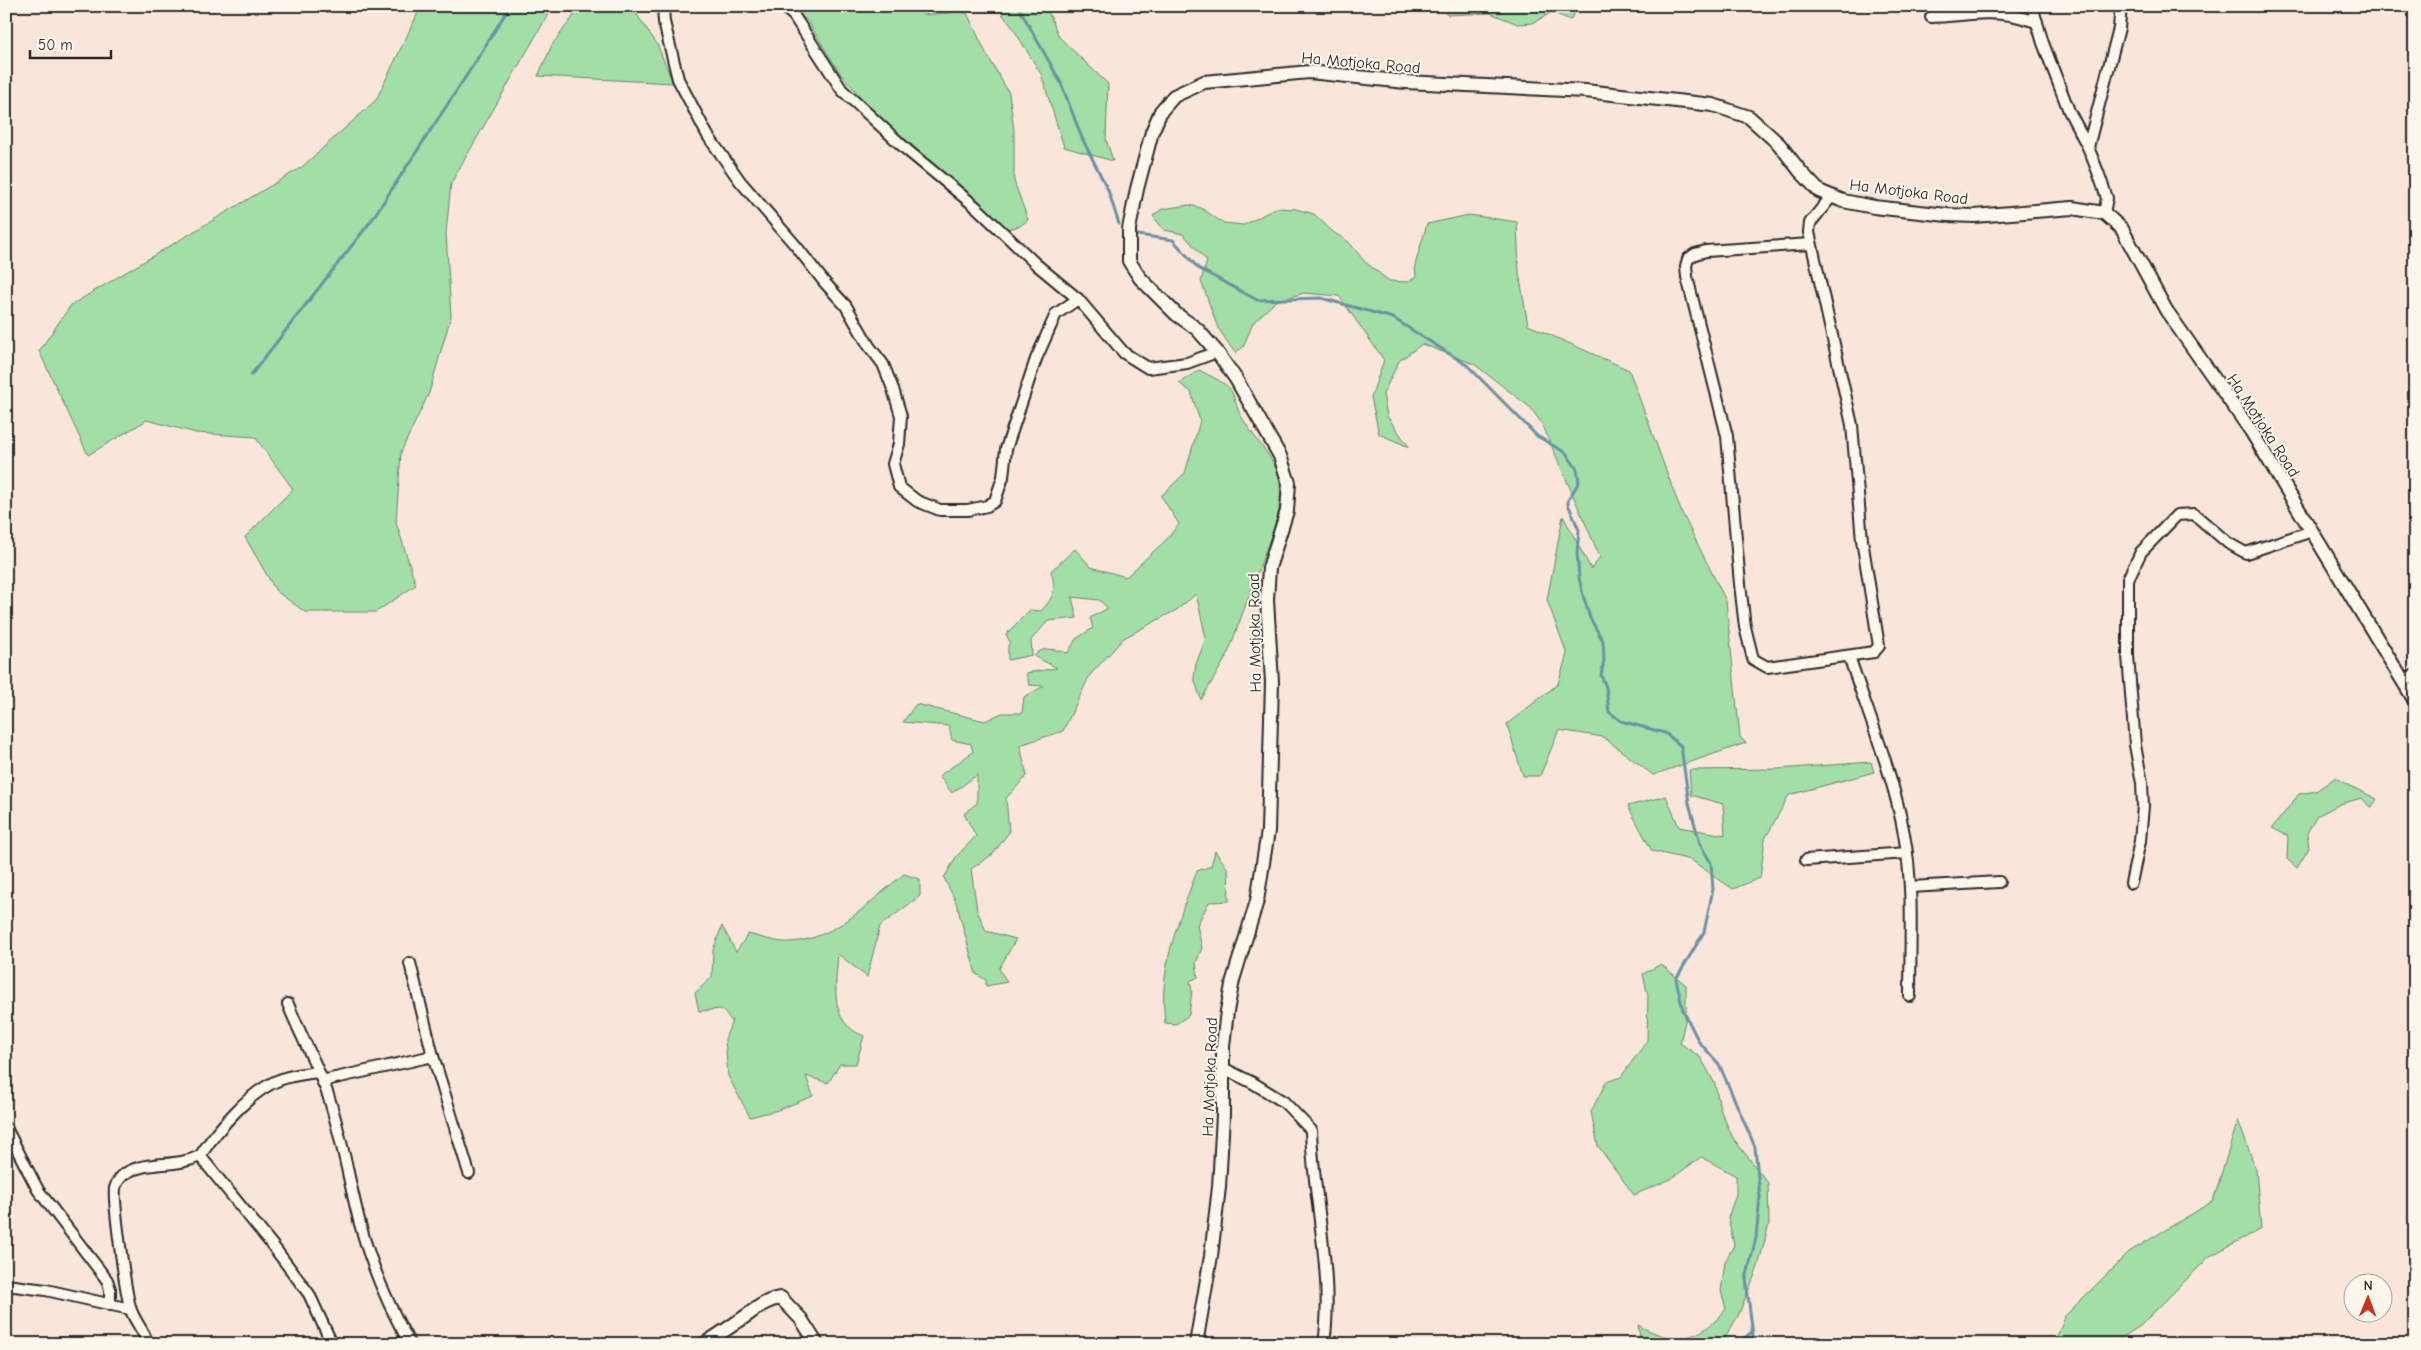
<svg xmlns="http://www.w3.org/2000/svg" width="2421" height="1350" font-family="'Comic Neue',sans-serif">
<rect width="100%" height="100%" fill="#fae5da"/>
<filter id="ink" filterUnits="userSpaceOnUse"><feTurbulence type="fractalNoise" baseFrequency=".02" numOctaves="2"/><feDisplacementMap in="SourceGraphic" scale="10" xChannelSelector="R" yChannelSelector="G"/><feConvolveMatrix kernelMatrix="1 2 1 2 8 2 1 2 1" color-interpolation-filters="sRGB"/></filter>
<g filter="url(#ink)">
<!-- green -->
<g fill="#a1dfa7" stroke="#668569">
<polygon points="417,6 553,6 451,183 446,233 451,316 429,393 401,452 396,522 416,585 376,612 305,612 276,591 245,537 293,489 255,437 196,433 147,420 88,455 39,351 71,305 302,167 376,100 417,15"/>
<polygon points="581,6 631,6 657,44 673,83 538,76 552,45"/>
<polygon points="791,6 917,6 923,15 966,11 986,53 1009,93 1014,130 1014,181 1028,220 1020,226 1008,229 875,113 840,73 808,22"/>
<polygon points="996,6 1046,6 1059,37 1108,84 1106,139 1113,161 1064,147 1041,74 1013,28"/>
<polygon points="1439,6 1580,6 1570,20 1552,12 1533,23 1518,24 1490,13 1447,15"/>
<polygon points="1189,205 1201,208 1223,223 1244,225 1276,208 1296,209 1314,214 1333,232 1349,242 1364,261 1389,281 1408,282 1416,277 1415,265 1427,224 1469,215 1517,222 1519,273 1528,325 1629,370 1681,511 1726,601 1740,737 1746,743 1653,775 1603,737 1559,730 1540,776 1523,776 1507,724 1558,684 1567,654 1547,600 1563,516 1591,569 1600,557 1542,424 1531,408 1474,364 1422,344 1399,361 1383,394 1387,416 1409,447 1379,434 1371,397 1384,360 1339,296 1304,293 1276,301 1253,323 1243,347 1235,353 1218,328 1201,281 1207,261 1183,234 1164,230 1153,216 1162,209"/>
<path d="M1199 370C1208 375 1222 381 1229 388 1235 395 1236 408 1241 416 1265 457 1290 464 1277 519L1227 656 1201 700 1194 678 1196 664 1206 638 1196 594 1178 609 1124 638 1090 675 1063 731 1020 745 1027 776 1006 798 1009 832 993 854 971 869 977 910 986 931 1016 939 999 969 1007 982 986 986V980L976 974 956 902 944 878 956 857 976 836 964 814 977 803V775L952 793 939 776 973 752 971 744 952 740 949 726 903 722 916 704 985 721 1002 713H1022L1024 697 1044 686 1029 685 1026 673 1057 668 1034 656C1044 645 1055 650 1068 653L1076 639 1093 628 1090 618 1108 608 1099 600 1072 597 1077 618 1048 621 1031 640 1032 655 1008 660V646L1010 642 1006 634 1030 610 1041 611C1055 596 1056 590 1051 571L1075 549 1091 567 1126 577 1167 539 1179 524 1161 496 1185 473 1200 421 1191 392 1179 383Z"/>
<polygon points="1871,762 1874,772 1789,795 1765,839 1760,878 1733,889 1691,860 1652,851 1628,806 1666,796 1679,827 1725,835 1723,804 1691,795 1689,770 1778,769"/>
<polygon points="2336,777 2346,784 2377,799 2371,808 2362,798 2340,804 2317,816 2307,833 2309,848 2297,868 2287,859 2288,836 2272,828 2299,794 2316,791"/>
<path d="M1215 851 1228 869 1229 901 1209 902 1197 925 1202 948 1196 963 1198 977 1190 981 1192 991 1189 1015 1176 1024 1165 1023C1164 1011 1163 999 1164 988 1167 948 1183 908 1197 871L1211 866Z"/>
<path d="M904 874 920 879V896L880 926 867 977 838 954C836 985 828 1023 864 1036L856 1064H840L828 1083 806 1076 813 1096 778 1110 750 1117 728 1076 725 1039 732 1021 721 1009 699 1011 695 993 712 977 713 950 722 926 736 952 748 934C761 937 777 943 790 942 837 939 870 901 904 874Z"/>
<path d="M1661 964 1686 985V1017L1680 1043 1701 1058 1715 1084 1720 1109 1733 1138 1768 1183 1769 1224 1758 1267 1738 1316 1725 1338 1719 1344H1641L1638 1325C1674 1345 1700 1342 1726 1309L1721 1291 1725 1262 1734 1245 1728 1218 1736 1194V1176L1701 1157 1671 1179 1634 1195 1598 1146 1591 1112 1606 1082 1621 1077 1647 1041 1648 996 1643 974Z"/>
<polygon points="2238,1120 2256,1170 2261,1229 2210,1256 2140,1326 2112,1344 2054,1344 2065,1316 2129,1252 2213,1201"/>
</g>
<g fill="none" stroke-linecap="round" stroke-linejoin="round">
<!-- stream -->
<g stroke="#6a92a5" stroke-width="3">
<polyline points="1018,6 1061,83 1082,138 1108,190 1119,224"/>
<polyline points="1138,235 1173,240 1198,268 1257,300 1321,298 1393,318 1467,365 1537,436 1566,453 1577,469 1579,482 1568,500 1568,504 1579,530 1577,553 1579,578 1583,595 1590,618 1603,641 1604,660 1601,675 1606,687 1609,712 1621,721 1665,733 1681,746 1689,803 1700,844 1711,863 1713,889 1704,932 1676,979 1683,1010 1699,1042 1719,1064 1755,1147 1760,1197 1756,1238 1746,1279 1754,1344"/>
<polyline points="251,375 371,221 474,64 510,6"/>
<polyline points="1738,1344 1753,1331"/>
</g>
<defs>
<g id="minor">
<polyline points="663,6 664,22 678,79 708,136 740,181 796,246 825,283 846,306 869,346 883,364 893,389 901,416 899,444 893,464 899,487 917,501 940,510 968,510 987,506 995,501 1003,477 1006,449 1036,359 1056,314 1078,299"/>
<polyline points="783,6 794,16 842,90 907,150 976,207 1037,265 1078,299 1124,353 1148,368 1187,363 1217,352"/>
<polyline points="2032,6 2043,43 2069,111 2088,147 2098,172 2107,198 2104,213"/>
<path d="M1931 17C1957 17 1984 10 2010 15 2019 16 2028 20 2037 22"/>
<polyline points="2088,147 2119,28 2121,6"/>
<polyline points="1811,244 1706,251 1695,254 1688,259 1686,266 1687,277 1727,436 1740,584 1745,627 1753,659 1767,667 1874,652 1879,646 1862,540 1852,425 1809,232 1810,223 1831,197"/>
<path d="M1849 656C1868 714 1893 773 1904 834 1914 887 1910 942 1910 996"/>
<polyline points="2404,681 2415,675"/>
<polyline points="1806,860 1907,853"/>
<polyline points="2131,883 2140,841 2143,806 2142,783 2135,745 2128,656 2128,579 2141,552 2177,515 2194,514 2228,543 2246,553 2312,531"/>
<polyline points="1910,887 1999,882"/>
<path d="M288 1004C300 1035 317 1064 328 1095 342 1137 349 1182 360 1224 371 1265 389 1307 410 1344"/>
<polyline points="433,1056 469,1173"/>
<path d="M1223 1068 1253 1083 1284 1102 1311 1130C1313 1200 1334 1273 1324 1344"/>
<path d="M317 1072C305 1074 291 1075 279 1080 250 1091 217 1130 200 1156L273 1246 309 1294 332 1344"/>
<polyline points="322,1081 433,1056 410,963"/>
<polyline points="6,1128 38,1190 107,1280 110,1289 110,1305"/>
<polyline points="6,1285 46,1290 130,1309"/>
<path d="M148 1344C144 1331 135 1322 131 1310 126 1297 113 1201 115 1188 117 1181 120 1177 126 1173 149 1160 175 1168 200 1156"/>
</g>
<g id="tertiary">
<path d="M704 1344C715 1337 726 1330 737 1322 752 1313 763 1300 781 1298L801 1319 817 1344"/>
<polyline points="1196,1344 1211,1256 1219,1187 1223,1115 1223,1046 1227,1011 1233,980 1257,901 1268,831 1272,682 1267,600 1269,568 1287,511 1289,483 1280,456 1236,379 1217,352 1197,329 1176,314 1140,278 1129,261 1129,229 1137,189 1152,132 1161,111 1174,96 1204,82 1309,72 1406,82 1585,91 1713,105 1749,117 1779,144 1800,171 1819,191 1843,201 1874,207 1947,215 1974,216 2072,208 2104,213 2122,229 2166,310 2251,431 2415,701"/>
</g>
</defs>
<!-- minor casing -->
<use href="#minor" stroke="#2b2b2b" stroke-width="14"/>
<!-- tertiary casing -->
<use href="#tertiary" stroke="#2b2b2b" stroke-width="16"/>
<!-- minor -->
<use href="#minor" stroke="#fbf7ec" stroke-width="10"/>
<!-- tertiary -->
<use href="#tertiary" stroke="#fbf7ec" stroke-width="12"/>
</g>
</g>
<g text-anchor="middle" stroke-width="4" stroke-linejoin="round" paint-order="stroke">
<!-- street labels -->
<g font-size="16" fill="#2b2b2b" stroke="#fbf7ec">
<text transform="translate(1361 62) rotate(5)" y="6">Ha Motjoka Road</text>
<text transform="translate(1909 191) rotate(7)" y="6">Ha Motjoka Road</text>
<text transform="translate(2264 425) rotate(57)" y="6">Ha Motjoka Road</text>
<text transform="translate(1254 633) rotate(-91)" y="6">Ha Motjoka Road</text>
<text transform="translate(1209 1077) rotate(-88)" y="6">Ha Motjoka Road</text>
</g>
</g>
<!-- margin -->
<rect width="2421" height="1350" fill="none" stroke="#fbf7ec" stroke-width="25"/>
<rect x="12" y="12" width="2396" height="1325" fill="none" stroke="#2b2b2b" stroke-width="2" filter="url(#ink)"/>
<!-- north arrow -->
<g transform="translate(2368 1298) rotate(1)"><circle r="24" fill="#fbf7ec" stroke="#a8a59f"/>
<path d="M0-4L9 19L0 12L-9 19Z" fill="#c8321e"/>
<text y="-8" font-size="14" font-weight="bold" text-anchor="middle" fill="#2b2b2b">N</text>
</g>
<!-- scale -->
<path d="M30 50v8h81v-8" fill="none" stroke="#2b2b2b" stroke-width="2.5"/>
<text x="38" y="50" font-size="15" fill="#2b2b2b" stroke="#fbf7ec" stroke-width="4" paint-order="stroke">50 m</text>
</svg>
